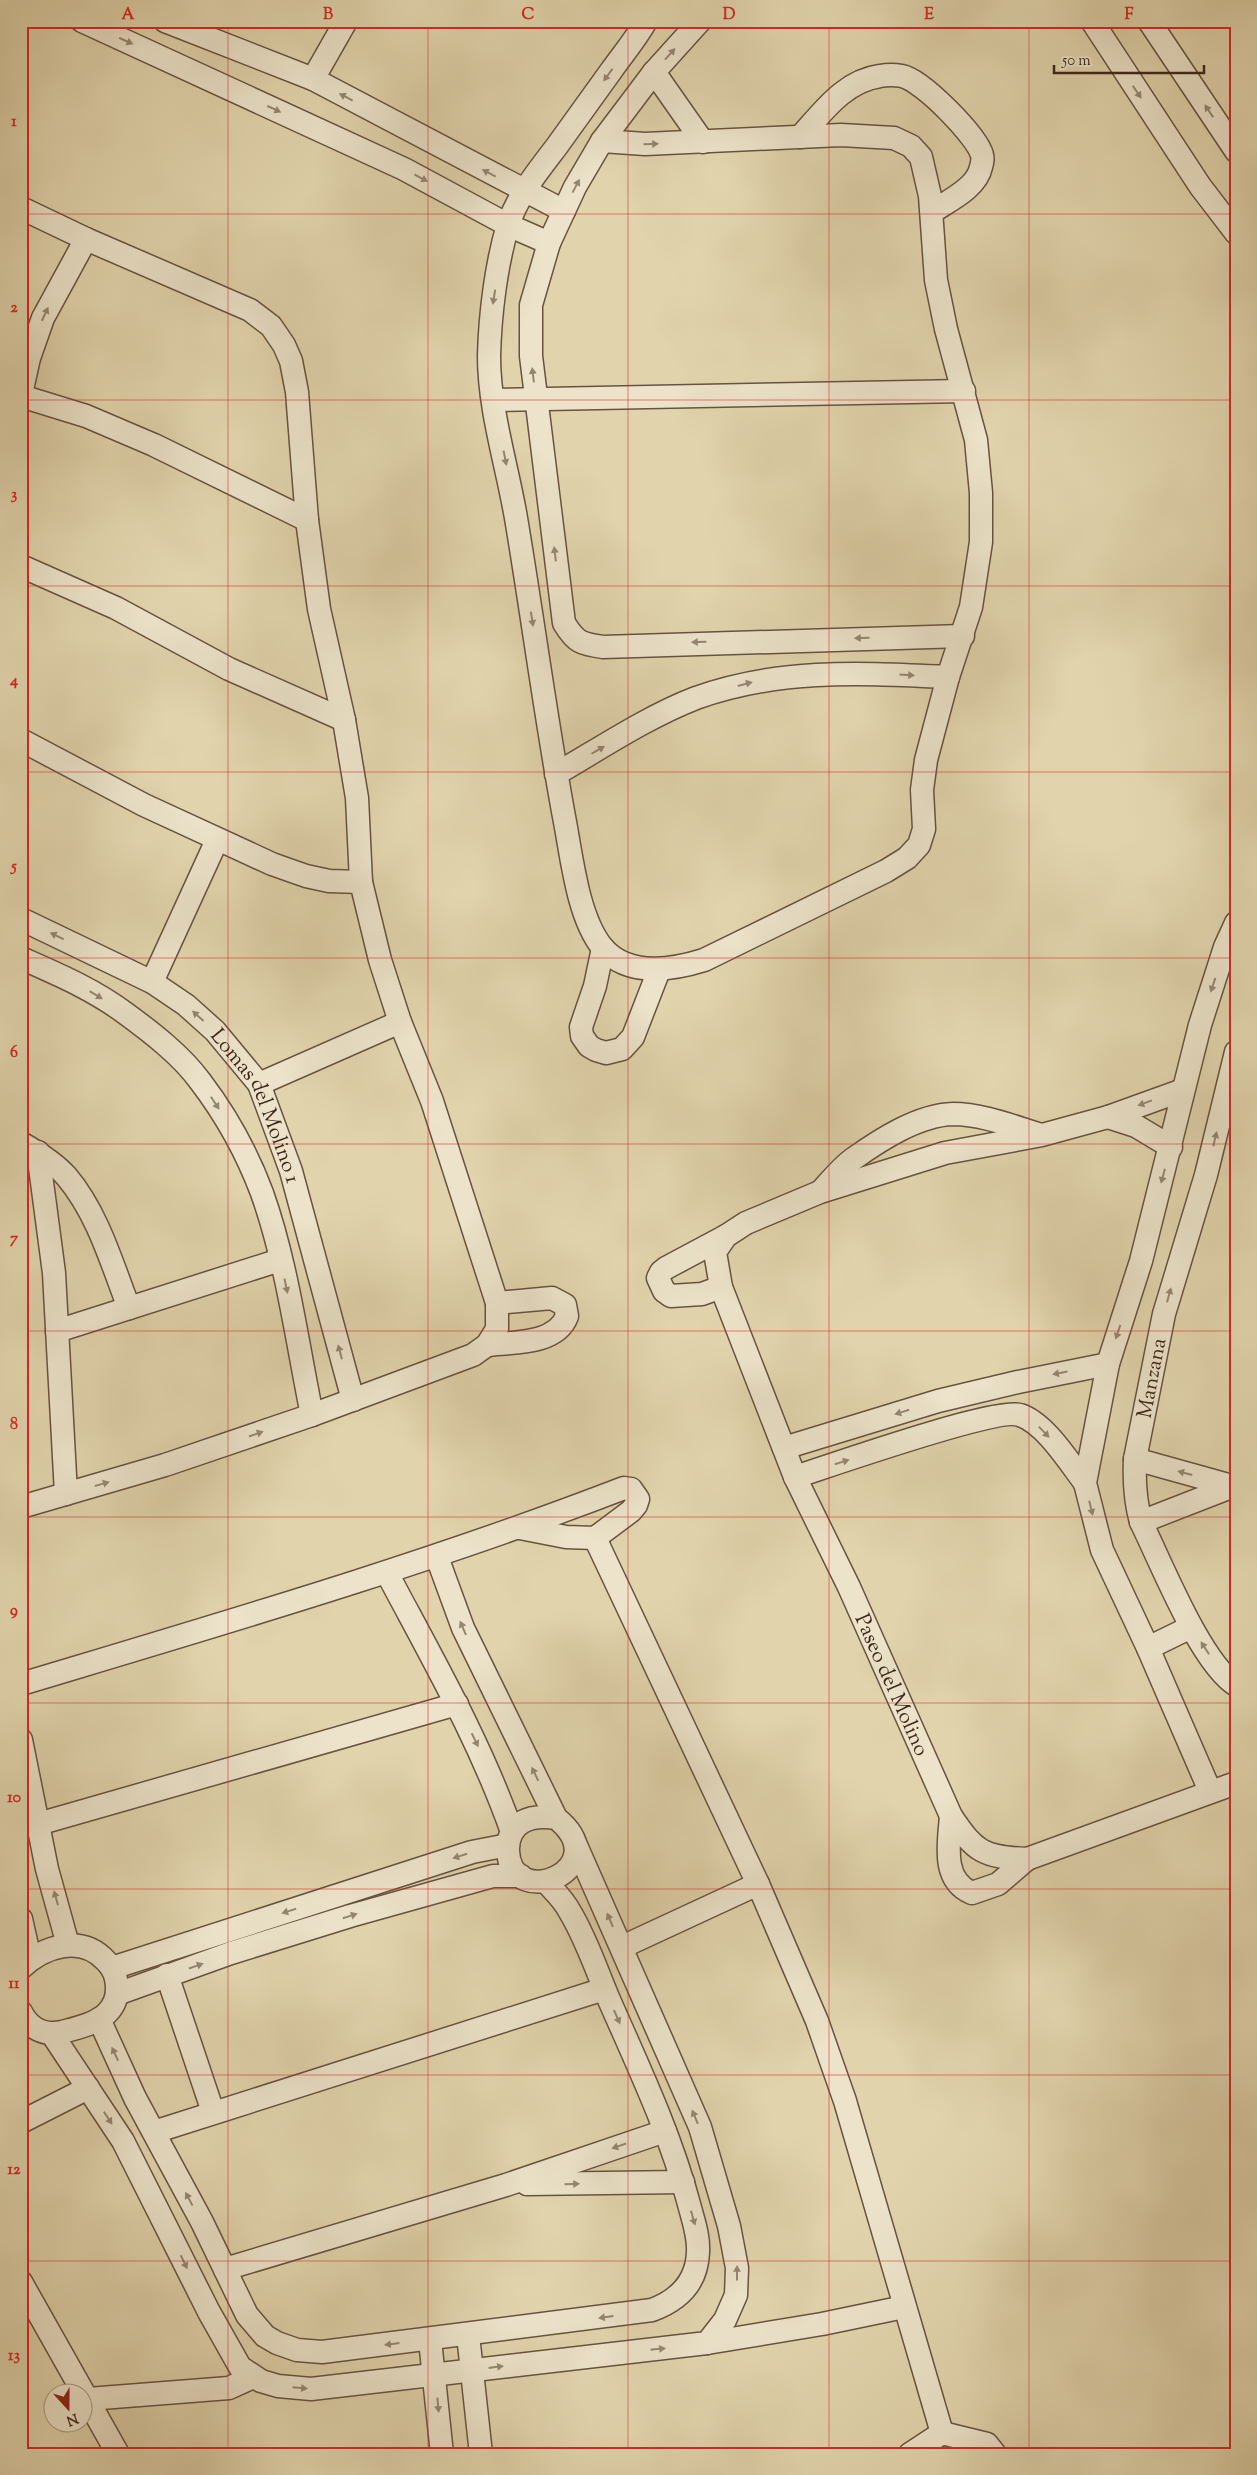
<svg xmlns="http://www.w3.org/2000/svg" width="1257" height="2475" font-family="'Sorts Mill Goudy',serif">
<rect width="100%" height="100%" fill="#e1d4ad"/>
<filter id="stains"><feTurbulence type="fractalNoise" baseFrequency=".004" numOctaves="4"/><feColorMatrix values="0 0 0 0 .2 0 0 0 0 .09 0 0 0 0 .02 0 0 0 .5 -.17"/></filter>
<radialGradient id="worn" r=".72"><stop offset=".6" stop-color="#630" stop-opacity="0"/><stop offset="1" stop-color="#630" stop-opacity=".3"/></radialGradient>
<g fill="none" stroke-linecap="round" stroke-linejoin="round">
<defs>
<g id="street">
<polyline points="82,21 404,169 508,225 549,243"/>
<polyline points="165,21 313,79 564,211"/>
<path d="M700 21 654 72 602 141 575 187 549 243 531 305V356L564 623C576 643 582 644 603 647L963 636"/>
<polyline points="1092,21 1200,186 1236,233"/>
<polyline points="1149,21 1236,151"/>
<polyline points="654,72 703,142"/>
<polyline points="313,79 346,21"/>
<path d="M800 137C822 113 844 81 880 76 886 75 896 75 902 76 922 80 977 136 982 155 983 158 982 164 981 167 977 188 948 201 932 212"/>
<path d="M602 141 645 144 841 135 894 138 911 146 921 157 930 196 936 280 946 329 976 440 981 493V542L971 607 948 677 926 760 922 790 924 829 919 845 907 858 886 871 704 960C672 970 628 978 602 947 578 917 572 859 565 822 546 721 533 619 516 518 507 465 489 410 489 356 490 315 496 265 508 225 518 195 538 171 557 146 575 121 593 96 611 71 623 54 636 39 646 21"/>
<polyline points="21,208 86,239 250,310 271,326 284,345 291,361 297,392 307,520 319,609 344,720 357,798 361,882 380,960 400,1022 432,1101 497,1303 497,1329 487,1345 473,1355 312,1415 165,1465 21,1507"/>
<polyline points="21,394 29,358 43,318 86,239"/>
<polyline points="21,396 86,416 154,445 307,520"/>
<polyline points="494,400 964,391"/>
<polyline points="21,566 116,608 229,669 344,720"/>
<polyline points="21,740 144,805 272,864 306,876 329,881 361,882"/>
<path d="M556 774C601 748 647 717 696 698 780 668 861 673 948 677"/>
<path id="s1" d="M21 919 152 982 186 1005 215 1031 259 1084 291 1171 353 1400"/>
<polyline points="603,948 595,986 581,1027 582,1036 589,1046 596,1050 606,1053 622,1049 633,1037 659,970"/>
<path d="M21 958C57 974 93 989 125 1013 151 1032 181 1055 200 1081 226 1115 247 1153 262 1193 287 1263 297 1342 312 1415"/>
<polyline points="152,982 217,840"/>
<path d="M1236 1052 1206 1175 1164 1314 1135 1459C1134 1481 1135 1501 1141 1522 1161 1562 1200 1662 1236 1685"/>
<polyline points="259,1084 400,1022"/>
<path id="s2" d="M1183 1090 1108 1117 1042 1135 945 1153 820 1192 746 1223 726 1236 715 1252 721 1287 795 1477 849 1587 951 1816C975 1852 983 1857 1027 1859L1236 1783"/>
<polyline points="1108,1117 1136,1126 1171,1147"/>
<path d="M21 1143C37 1152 55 1163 67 1177 98 1214 112 1264 129 1308"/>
<polyline points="38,1152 54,1273 66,1494"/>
<path d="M823 1189C832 1179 842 1167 853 1159 880 1140 918 1115 953 1114 981 1114 1012 1126 1038 1134"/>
<polyline points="721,1287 702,1294 671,1296 664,1291 658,1278 661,1272 666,1268 726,1236"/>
<polyline points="57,1331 280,1260"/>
<path d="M487 1345C512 1342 556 1345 567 1316L565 1305 552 1298 497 1303"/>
<polyline points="784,1448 938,1401 1018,1382 1108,1364"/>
<polyline points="1135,1459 1232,1486"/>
<path d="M795 1477C829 1466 997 1407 1020 1415 1045 1423 1069 1462 1085 1483"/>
<polyline points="1141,1522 1236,1485"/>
<polyline points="595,1538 758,1884 817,2021 845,2101 942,2433"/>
<path d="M437 1557 463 1628 556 1818C619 1868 511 1914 508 1851 507 1821 532 1814 556 1818"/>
<path d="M387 1573C432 1658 480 1741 512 1832"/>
<polyline points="1148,1648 1191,1627"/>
<path d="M21 1684C224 1623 427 1564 624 1488L631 1489 638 1499 636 1505 631 1511 595 1538 566 1537 520 1528"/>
<polyline points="21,1740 47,1869 68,1945"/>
<polyline points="1210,1791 1148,1648 1102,1550 1085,1483 1108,1364 1141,1261 1200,1025 1225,947 1236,923"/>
<path d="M951 1816C949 1843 941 1880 972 1893L998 1884 1027 1859"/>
<polyline points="38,1824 457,1704"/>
<polyline points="21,1919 30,1959"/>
<polyline points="622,1947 758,1884"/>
<path d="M21 1968C44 1946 82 1934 106 1961 114 1969 117 1977 117 1989 117 1997 114 2006 107 2013 96 2024 77 2028 62 2032 44 2036 29 2028 21 2012"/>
<polyline points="112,1968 472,1852 508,1845"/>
<polyline points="167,1975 213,2112"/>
<polyline points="117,1994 231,1953 350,1916 493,1876 521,1876"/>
<path d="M99 2019 135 2098 202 2222 247 2315 265 2336 277 2343 297 2350 322 2352 652 2310C679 2300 697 2282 698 2252 699 2235 693 2220 689 2204 670 2133 639 2068 610 2002 597 1972 587 1940 570 1912 564 1900 555 1892 546 1882"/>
<polyline points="52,2034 123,2141 209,2312 240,2367 261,2381 278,2386 311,2389 707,2343 725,2320 736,2295 737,2268 729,2226 700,2127 575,1843"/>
<polyline points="21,2122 88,2088"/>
<polyline points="154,2132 604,1989"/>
<polyline points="527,2184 683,2182"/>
<polyline points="225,2269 506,2185 665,2131"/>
<polyline points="21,2282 118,2454"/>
<polyline points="468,2335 481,2454"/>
<polyline points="430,2340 442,2454"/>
<polyline points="707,2343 822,2324 904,2307"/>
<polyline points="88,2399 229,2388 253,2377"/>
<polyline points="910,2454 942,2433 987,2444 995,2454"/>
</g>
</defs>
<!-- street casing -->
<use href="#street" stroke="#675340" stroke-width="25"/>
<!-- street -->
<use href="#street" stroke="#ece3ca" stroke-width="22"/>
</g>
<!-- one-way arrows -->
<defs><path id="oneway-solid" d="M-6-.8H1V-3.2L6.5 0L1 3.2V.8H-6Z" transform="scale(1.25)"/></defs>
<g fill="#958673">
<use href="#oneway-solid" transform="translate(126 41) rotate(24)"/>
<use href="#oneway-solid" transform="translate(670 54) rotate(-48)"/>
<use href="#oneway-solid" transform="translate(608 75) rotate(126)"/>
<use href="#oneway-solid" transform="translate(1137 92) rotate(56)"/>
<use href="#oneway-solid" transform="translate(346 97) rotate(-152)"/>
<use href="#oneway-solid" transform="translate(274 109) rotate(25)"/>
<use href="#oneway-solid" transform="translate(1209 111) rotate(-124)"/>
<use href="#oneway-solid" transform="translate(651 144) rotate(-1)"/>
<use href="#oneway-solid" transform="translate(489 173) rotate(-152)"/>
<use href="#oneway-solid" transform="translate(421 178) rotate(28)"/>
<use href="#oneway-solid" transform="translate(576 186) rotate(-62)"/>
<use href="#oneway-solid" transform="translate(494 297) rotate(99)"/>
<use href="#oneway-solid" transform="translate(45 314) rotate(-65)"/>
<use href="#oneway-solid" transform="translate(533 375) rotate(-97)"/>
<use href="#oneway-solid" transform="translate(505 458) rotate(79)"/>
<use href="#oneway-solid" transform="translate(555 554) rotate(-97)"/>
<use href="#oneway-solid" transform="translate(532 619) rotate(81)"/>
<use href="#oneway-solid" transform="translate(862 638) rotate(179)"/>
<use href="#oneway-solid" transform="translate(699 642) rotate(178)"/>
<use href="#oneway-solid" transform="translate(907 675) rotate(3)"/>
<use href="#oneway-solid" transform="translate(745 684) rotate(-15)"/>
<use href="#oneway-solid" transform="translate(598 750) rotate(-30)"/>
<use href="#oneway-solid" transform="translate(57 936) rotate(-154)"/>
<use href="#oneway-solid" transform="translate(1213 985) rotate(108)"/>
<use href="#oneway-solid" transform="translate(96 995) rotate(31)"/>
<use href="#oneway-solid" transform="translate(198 1016) rotate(-138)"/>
<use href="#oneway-solid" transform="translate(215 1103) rotate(57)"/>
<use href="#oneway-solid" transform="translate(1145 1103) rotate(160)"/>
<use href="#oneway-solid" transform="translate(1215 1139) rotate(-77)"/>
<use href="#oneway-solid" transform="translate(1163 1176) rotate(105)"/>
<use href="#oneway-solid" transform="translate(286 1286) rotate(78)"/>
<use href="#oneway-solid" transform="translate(1169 1295) rotate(-75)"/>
<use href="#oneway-solid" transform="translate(1118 1332) rotate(108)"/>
<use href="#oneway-solid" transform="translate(340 1352) rotate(-105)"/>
<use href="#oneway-solid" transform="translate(1060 1373) rotate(169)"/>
<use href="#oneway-solid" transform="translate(902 1412) rotate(163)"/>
<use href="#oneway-solid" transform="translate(1044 1432) rotate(46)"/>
<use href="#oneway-solid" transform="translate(256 1434) rotate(-19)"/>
<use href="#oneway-solid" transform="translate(842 1462) rotate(-17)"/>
<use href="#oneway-solid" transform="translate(1185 1473) rotate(-165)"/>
<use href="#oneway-solid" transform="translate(102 1484) rotate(-16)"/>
<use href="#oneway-solid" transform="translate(1091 1508) rotate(76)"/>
<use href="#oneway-solid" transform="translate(463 1628) rotate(-113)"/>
<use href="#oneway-solid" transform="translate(1205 1648) rotate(-123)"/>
<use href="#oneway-solid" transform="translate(475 1740) rotate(64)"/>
<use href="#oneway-solid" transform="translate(535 1774) rotate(-116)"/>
<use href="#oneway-solid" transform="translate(460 1856) rotate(162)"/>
<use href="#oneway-solid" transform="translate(56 1898) rotate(-106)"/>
<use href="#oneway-solid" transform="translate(289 1911) rotate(162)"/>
<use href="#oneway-solid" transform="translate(350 1916) rotate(-17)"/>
<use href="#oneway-solid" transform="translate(610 1920) rotate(-113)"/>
<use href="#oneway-solid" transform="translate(196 1966) rotate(-19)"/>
<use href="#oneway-solid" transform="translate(617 2017) rotate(66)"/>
<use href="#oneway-solid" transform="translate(115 2054) rotate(-115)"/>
<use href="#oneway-solid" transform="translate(695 2117) rotate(-113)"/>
<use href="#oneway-solid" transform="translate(108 2118) rotate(57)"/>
<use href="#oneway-solid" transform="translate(619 2146) rotate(161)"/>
<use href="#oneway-solid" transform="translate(572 2184) rotate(-1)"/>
<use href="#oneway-solid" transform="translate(189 2199) rotate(-118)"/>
<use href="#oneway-solid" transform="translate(693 2218) rotate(74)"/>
<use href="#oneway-solid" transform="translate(184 2262) rotate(64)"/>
<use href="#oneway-solid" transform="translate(737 2273) rotate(-90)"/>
<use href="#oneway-solid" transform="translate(606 2317) rotate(172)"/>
<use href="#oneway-solid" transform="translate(392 2344) rotate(173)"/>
<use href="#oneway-solid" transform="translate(658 2349) rotate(-6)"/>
<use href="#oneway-solid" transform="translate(496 2367) rotate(-7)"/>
<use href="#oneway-solid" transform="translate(300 2388) rotate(5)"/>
<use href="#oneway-solid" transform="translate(438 2405) rotate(85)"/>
</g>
<!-- grid -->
<path fill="none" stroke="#d62828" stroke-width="1" stroke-opacity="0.55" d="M228 21V2454M428 21V2454M628 21V2454M829 21V2454M1029 21V2454M21 214H1236M21 400H1236M21 586H1236M21 772H1236M21 958H1236M21 1144H1236M21 1331H1236M21 1517H1236M21 1703H1236M21 1889H1236M21 2075H1236M21 2261H1236"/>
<g text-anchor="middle" stroke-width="4.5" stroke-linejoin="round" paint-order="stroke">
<!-- street labels -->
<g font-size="21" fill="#3e281c" stroke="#ece3ca">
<text dy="7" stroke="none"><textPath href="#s1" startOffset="312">Lomas del Molino 1</textPath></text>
<text transform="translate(1151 1378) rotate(-79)" y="7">Manzana</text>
<text dy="7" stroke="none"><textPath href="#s2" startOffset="970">Paseo del Molino</textPath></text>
</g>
</g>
<!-- margin -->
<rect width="1257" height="2475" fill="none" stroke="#e1d4ad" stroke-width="55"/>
<!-- north arrow -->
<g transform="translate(68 2408) rotate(159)"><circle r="24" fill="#ece3ca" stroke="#a69884"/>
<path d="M0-4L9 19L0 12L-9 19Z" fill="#8f2418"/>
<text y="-8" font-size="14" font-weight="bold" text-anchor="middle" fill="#3e281c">N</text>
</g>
<!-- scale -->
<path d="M1054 65v8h150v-8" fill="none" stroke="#3e281c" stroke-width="2.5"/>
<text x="1062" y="65" font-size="15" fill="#3e281c" stroke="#ece3ca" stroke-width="4" paint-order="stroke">50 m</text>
<rect x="28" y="28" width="1202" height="2420" fill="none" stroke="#d62828" stroke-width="2"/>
<g font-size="16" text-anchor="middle" font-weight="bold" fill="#d62828">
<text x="128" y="19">A</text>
<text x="328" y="19">B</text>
<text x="528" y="19">C</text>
<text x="729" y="19">D</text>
<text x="929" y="19">E</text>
<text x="1129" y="19">F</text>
<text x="14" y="126">1</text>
<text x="14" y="312">2</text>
<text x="14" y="499">3</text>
<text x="14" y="685">4</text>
<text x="14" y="871">5</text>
<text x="14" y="1057">6</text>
<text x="14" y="1243">7</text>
<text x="14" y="1429">8</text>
<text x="14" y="1615">9</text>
<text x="14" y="1802">10</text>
<text x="14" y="1988">11</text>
<text x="14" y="2174">12</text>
<text x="14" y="2360">13</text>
</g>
<rect width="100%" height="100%" filter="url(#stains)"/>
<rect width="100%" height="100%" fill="url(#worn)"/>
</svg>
